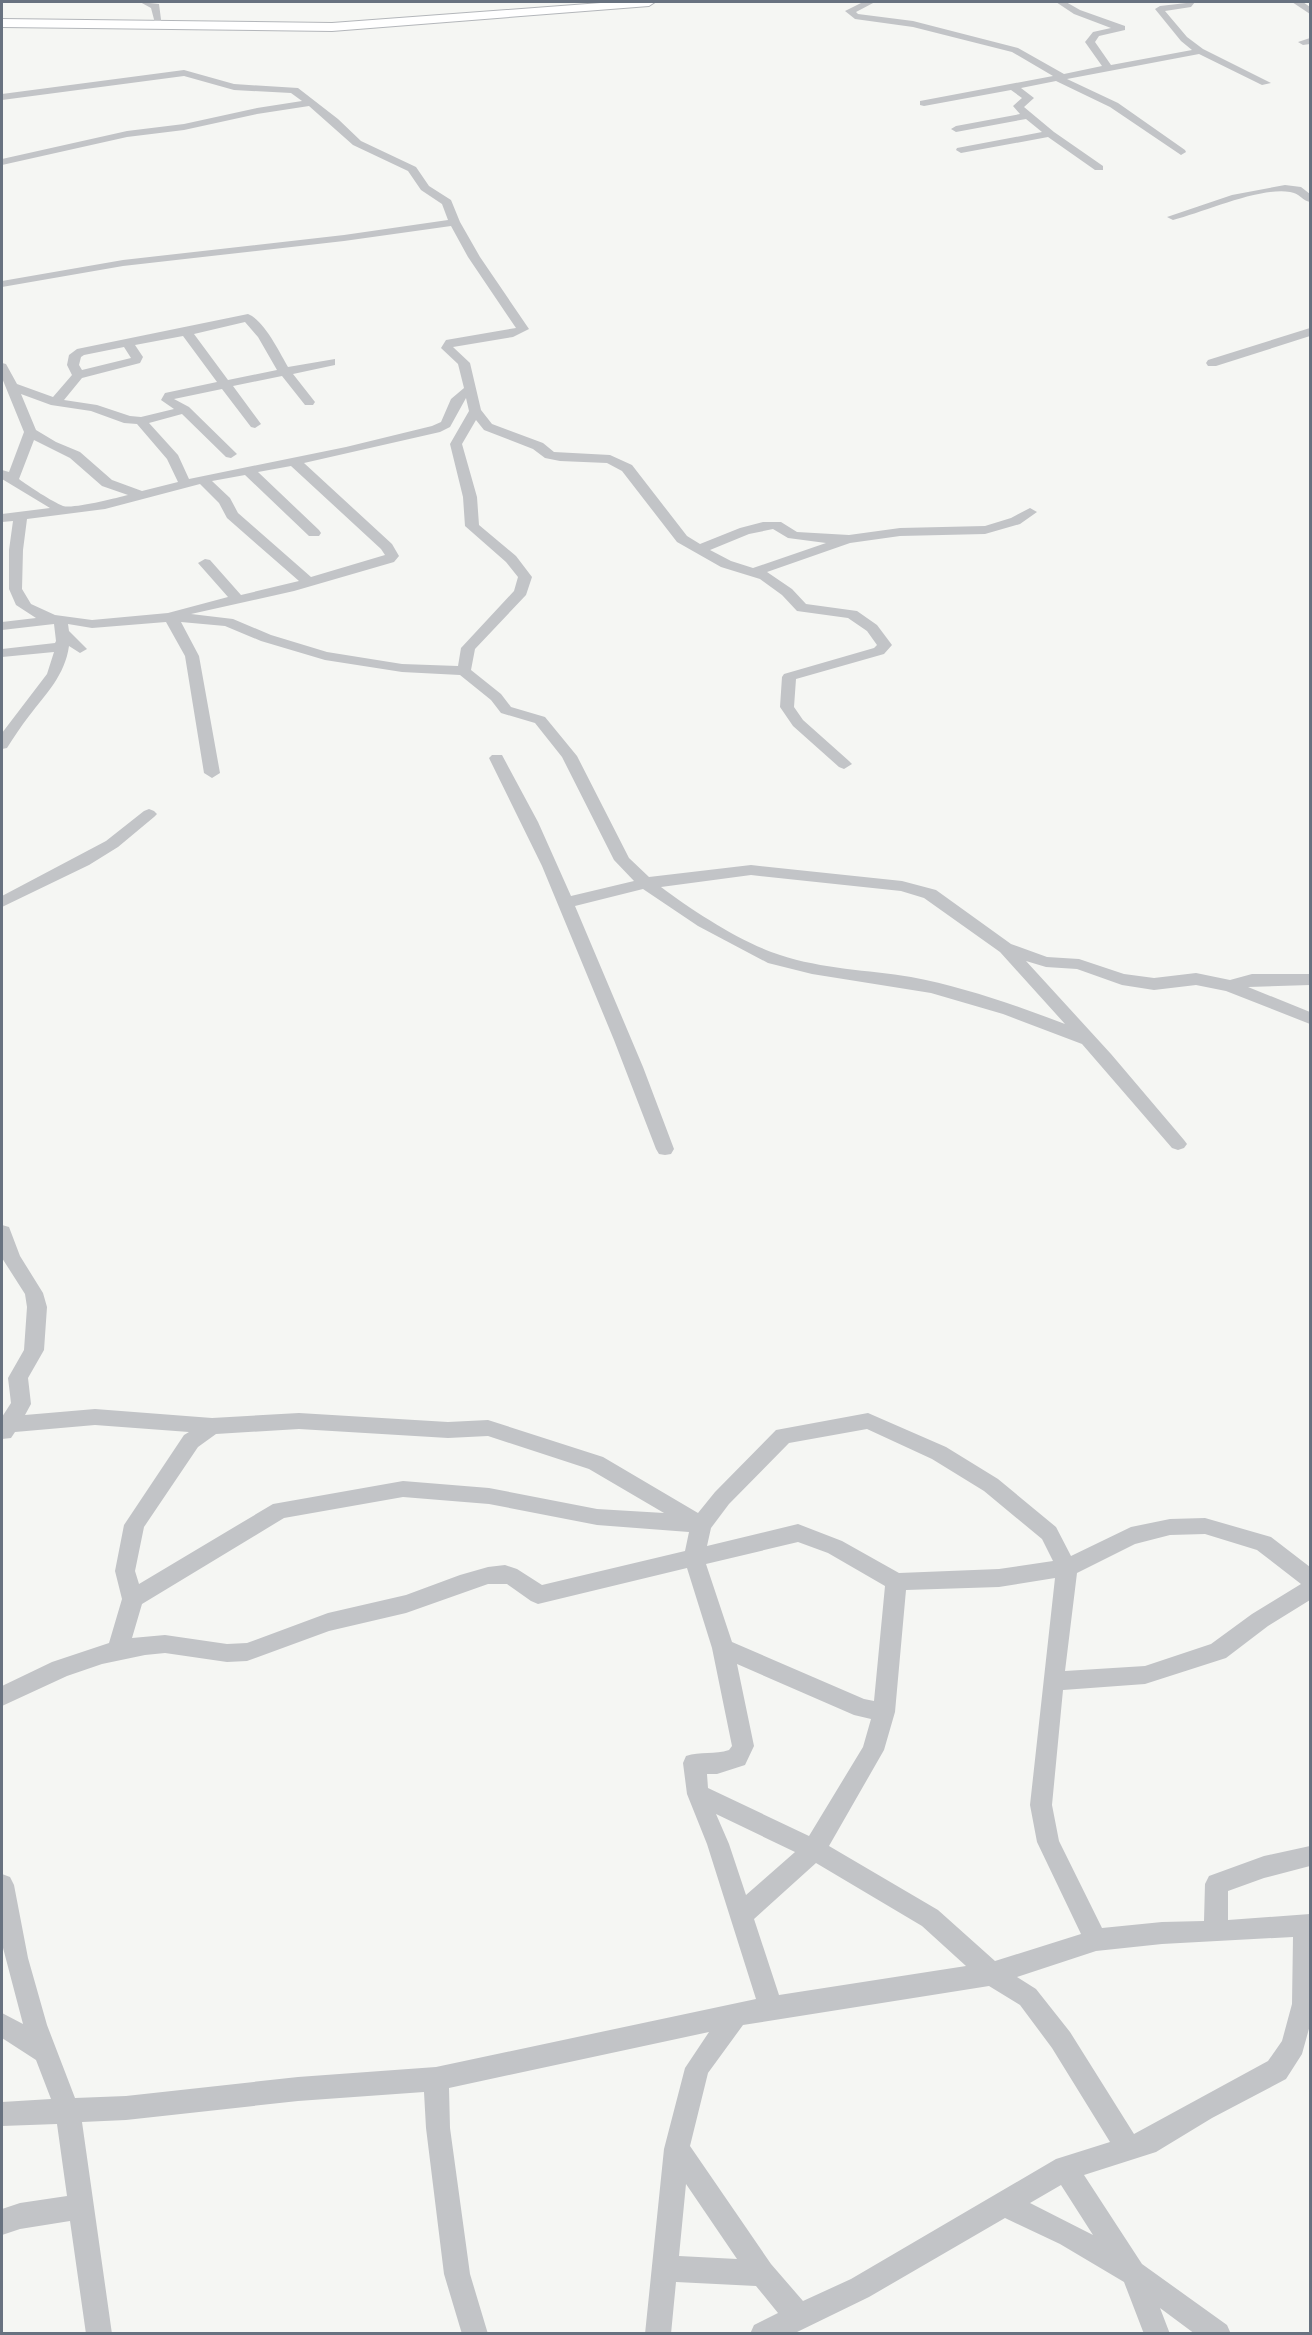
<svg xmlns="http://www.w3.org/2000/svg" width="1312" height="2335" font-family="Helvetica,sans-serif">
<rect width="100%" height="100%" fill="#f5f6f3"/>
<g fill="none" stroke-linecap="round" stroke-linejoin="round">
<defs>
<polygon id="major" points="614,2 655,2 649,6 332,31 2,27 2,19 332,23"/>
</defs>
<!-- major casing -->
<use href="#major" stroke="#b3b6ba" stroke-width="2"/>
<!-- minor -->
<g fill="#c2c4c7" fill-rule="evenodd">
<polygon points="140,2 159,4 162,27 156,27 151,8"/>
<polygon points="863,2 875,2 856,12 858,14 913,21 1018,48 1064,74 1102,66 1085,42 1093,32 1111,28 1074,14 1056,2 1066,2 1080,10 1125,26 1125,30 1099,36 1095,42 1111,65 1192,50 1181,41 1155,9 1160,6 1195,2 1191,7 1165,11 1187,37 1203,49 1271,83 1262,85 1199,54 1067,79 1118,103 1185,150 1186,152 1181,155 1110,107 1056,81 1021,88 1034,98 1024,107 1054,132 1103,166 1103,170 1095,170 1048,137 961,153 956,150 957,148 1042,132 1026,119 956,132 951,129 956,126 1020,114 1013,106 1022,98 1011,90 924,106 920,105 920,101 1053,76 1012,52 913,27 855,19 845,11"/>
<polygon points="1292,2 1303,2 1310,7 1310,14"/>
<polygon points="1310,38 1310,44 1303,45 1298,42"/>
<path d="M184 70 234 84 298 88 338 119 361 141 416 167 429 186 451 200 460 222 480 257 529 329 513 337 453 347 470 363 481 410 492 424 543 443 554 452 610 455 632 465 687 536 700 544 740 528 763 522H781L797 532 849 535 900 528 985 526 1011 518 1030 508 1037 512 1020 524 985 534 900 536 850 543 767 572 792 589 806 604 857 611 877 625 892 645 884 654 796 679 794 707 803 720 849 761 852 764 844 769 839 767 793 726 780 707 782 677 784 674 874 648 877 645 867 631 848 618 797 611 782 595 760 579 721 567 677 542 622 471 607 463 560 461 545 458 533 449 484 430 476 420 462 444 477 497 479 525 516 556 532 577 526 595 475 649 471 670 501 694 511 707 545 717 577 756 629 858 649 877 751 865 902 881 936 890 1011 944 1047 957 1079 959 1124 974 1154 978 1196 973 1230 980 1252 974H1310V985L1248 987 1310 1012V1024L1226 991 1196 985 1154 990 1122 985 1077 969 1046 967 1026 961 1111 1054 1184 1140 1187 1144 1184 1148 1178 1150 1172 1148 1082 1044 1003 1014 931 993 812 974 768 963 698 926 643 889 575 906 643 1067 674 1149 671 1154 665 1155 659 1154 656 1149 614 1040 542 866 489 758 492 755H502L538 822 571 896 634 881 614 860 562 757 535 723 501 713 491 700 460 675 402 672 325 660 261 641 225 626 181 622 199 656 220 773 212 778 204 773 185 656 166 622 92 628 68 624 69 631 87 649 80 653 69 646C65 675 46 694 29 716 21 726 14 737 7 748L2 749V733L47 674 54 652 2 657V649L55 643 56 641 54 624 2 630V622L36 618 16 605 9 589V550L13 521 2 522V514L50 508 2 479V470L9 472 24 432 2 378V363L6 364 17 384 53 397 72 375 67 365 69 355 77 349 248 314C264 320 280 353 288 367L335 359V365L293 374 315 402 313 405H305L282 376 233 386 261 424 255 428 251 427 222 389 174 399 189 407 237 454 231 458 226 457 182 414 149 423 178 455 189 479 346 447 432 426 441 422 451 399 464 388 458 364 441 348 446 340 516 328 468 257 451 226 344 241 123 266 2 287V281L123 260 344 235 448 220 442 204 421 190 408 171 353 145 309 106 257 114 184 130 127 137 2 165V159L127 131 184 124 257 108 302 101 291 93 234 90 184 76 2 100V94ZM245 322 258 337 277 370 228 380 194 334ZM183 336 217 382 165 393 161 400 174 409 141 417 130 416 97 405 64 400 82 378 140 363 143 357 135 345ZM124 347 131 358 82 370 79 365 81 357 84 355ZM21 394 51 405 91 411 124 423 137 424 167 459 178 482 142 491 112 480 80 452 56 442 36 430ZM466 398 469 411 450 444 463 497 465 526 506 562 518 577 514 591 461 648 458 666 402 664 327 652 271 635 233 619 191 614 294 591 394 562 399 556 392 544 304 463 440 432 450 427ZM34 440 70 458 102 486 128 495C116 498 74 509 63 506 53 502 28 486 19 479ZM291 466 381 549 385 555 311 577 238 513 230 498 212 481 245 475 309 536H319L321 533 319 530 258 472ZM200 484 219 503 227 518 299 581 241 595 210 560 205 559 198 563 228 597 168 613 92 620 55 615 31 604 22 589 23 550 27 519 105 509ZM773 529 788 538 826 543 753 568 731 561 710 550 749 534ZM751 875 901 891 924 898 1000 952 1065 1024C1015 1005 964 987 911 977 868 970 822 969 780 955 742 943 693 911 661 887Z"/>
<path d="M1285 185 1301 187 1310 194V202C1303 201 1299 193 1290 192 1259 187 1205 212 1173 220L1167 217 1232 195Z"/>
<polygon points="1310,328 1310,336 1216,366 1208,366 1206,363 1208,360"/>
<polygon points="149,809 154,811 157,814 154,817 118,847 89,865 2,907 2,896 106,841 144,811"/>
<path d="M2 1225 9 1227 20 1256 43 1293 47 1307 44 1350 28 1378 31 1404 25 1415 95 1409 212 1418 299 1413 448 1422 488 1420 603 1457 698 1513 715 1492 776 1430 868 1413 946 1447 998 1479 1056 1527 1071 1556 1131 1527 1170 1519 1205 1518 1271 1537 1310 1567V1600L1268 1626 1226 1658 1145 1684 1063 1690 1052 1805 1059 1841 1102 1928 1162 1922 1204 1921 1205 1884 1209 1876 1264 1856 1310 1846V1866L1264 1878 1228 1891V1920L1310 1914V2025L1302 2054 1286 2079 1212 2118 1156 2152 1084 2175 1142 2264 1227 2325 1231 2334H1195L1160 2308 1170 2334H1144L1124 2282 1060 2244 1005 2218 869 2297 793 2334H750L754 2325 778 2313 756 2286 676 2282 671 2334H645L664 2149 685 2068 709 2032 449 2088 450 2128 470 2274 488 2334H462L444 2274 426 2128 424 2092 298 2101 126 2120 82 2122 112 2334H86L70 2221 20 2229 2 2235V2209L20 2203 67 2196 57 2124 2 2126V2102L51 2099 36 2060 2 2038V2013L23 2024 2 1944V1874L10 1877 14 1885 28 1958 47 2025 75 2098 126 2096 298 2077 436 2067 756 1999 707 1844 687 1794 683 1763 686 1756C700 1751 715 1755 729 1750L732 1746 712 1648 687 1568 538 1604 531 1601 507 1584H488L406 1613 329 1631 247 1661 227 1662 165 1653 145 1655 102 1664 67 1676 2 1706V1686L52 1662 109 1643 122 1599 115 1571 124 1525 184 1435 189 1432 95 1425 15 1432 11 1438 2 1439V1417L11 1403 8 1378 24 1350 27 1307 25 1294 2 1258ZM299 1429 448 1438 488 1436 589 1469 664 1513 597 1509 489 1488 403 1481 273 1504 139 1584 135 1571 144 1527 198 1447 216 1434ZM867 1429 932 1459 984 1491 1042 1539 1053 1561 999 1569 899 1573 842 1541 798 1524 707 1546 711 1528 729 1504 789 1443ZM403 1497 489 1504 597 1525 689 1532 685 1551 542 1585 517 1569 505 1565 488 1567 460 1575 406 1595 328 1613 247 1643 227 1644 165 1635 132 1638 142 1604 284 1518ZM1205 1534 1257 1550 1301 1584 1252 1614 1211 1644 1145 1666 1065 1671 1077 1573 1135 1544 1170 1535ZM798 1542 828 1553 885 1586 874 1701 864 1699 732 1642 706 1564ZM1055 1578 1030 1805 1037 1842 1081 1934 995 1961 938 1910 829 1846 884 1750 895 1712 906 1590 999 1587ZM737 1664 854 1715 871 1719 863 1747 809 1836 708 1788 707 1774H717L745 1765 754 1746ZM716 1814 795 1852 746 1895 729 1844ZM816 1863 922 1926 966 1966 779 1995 754 1919ZM1293 1937 1292 2004 1282 2041 1268 2061 1134 2134 1070 2032 1036 1989 1017 1977 1096 1951 1162 1944ZM989 1986 1020 2005 1052 2048 1110 2142 1056 2159 851 2279 803 2301 771 2264 690 2146 708 2073 743 2025ZM686 2184 737 2259 679 2256ZM1061 2185 1093 2235 1030 2203Z"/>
</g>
<!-- major -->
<use href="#major" fill="#fff" fill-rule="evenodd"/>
</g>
<!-- border -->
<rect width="1312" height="2335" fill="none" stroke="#687280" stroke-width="6"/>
</svg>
